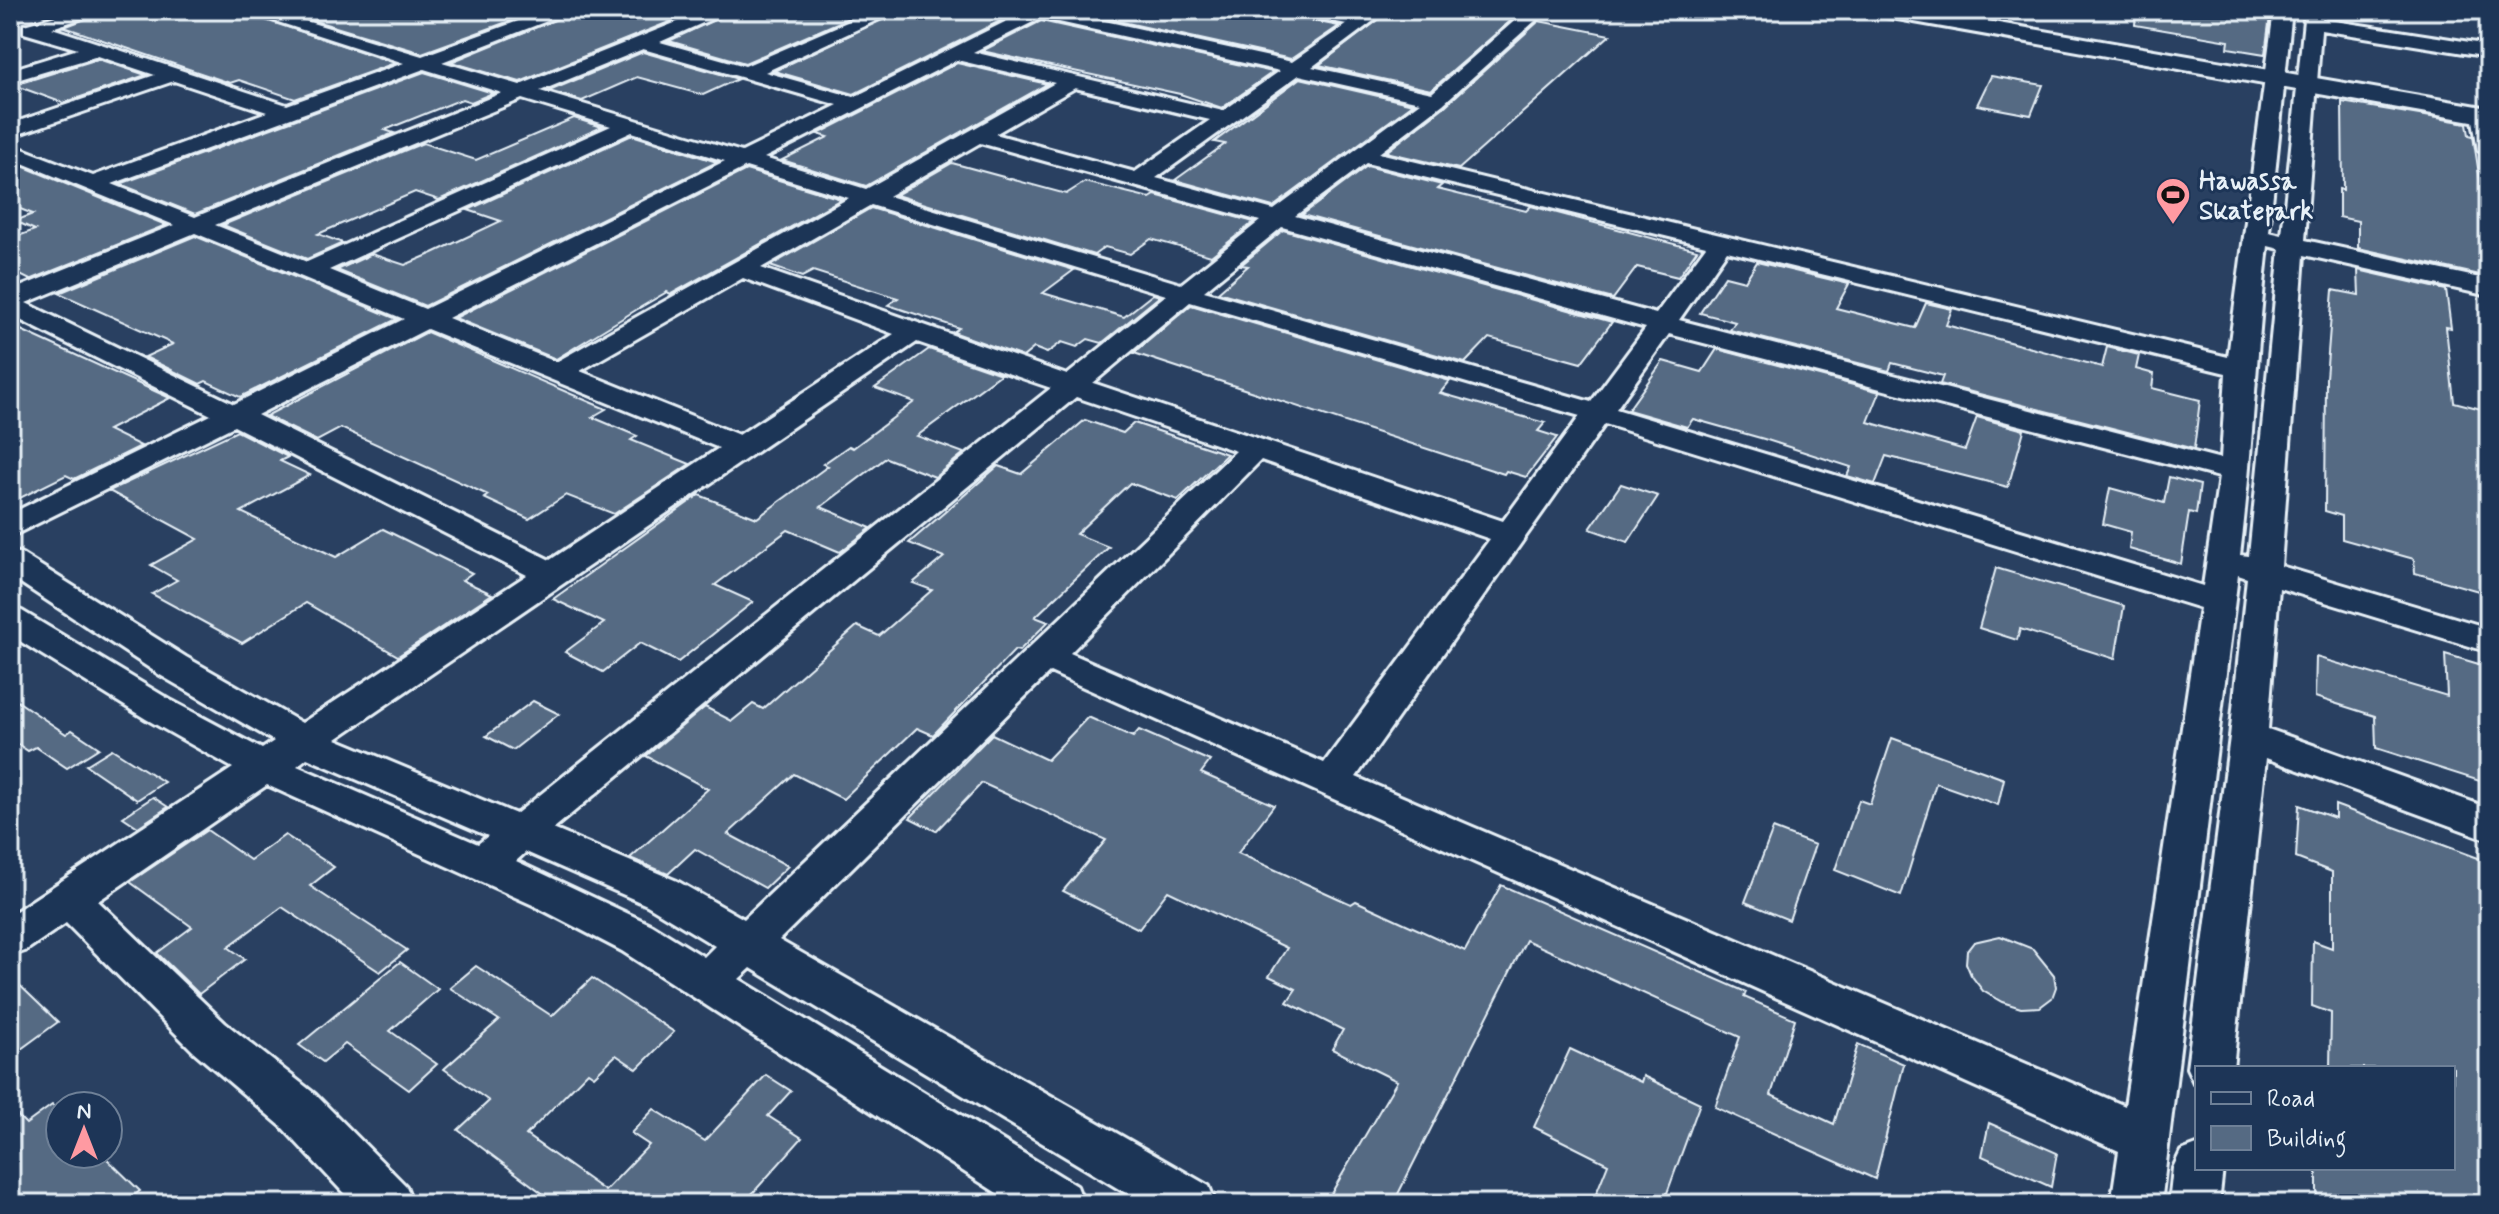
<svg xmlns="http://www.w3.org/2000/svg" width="2499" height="1214" font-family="Mynerve,sans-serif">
<rect width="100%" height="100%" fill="#294061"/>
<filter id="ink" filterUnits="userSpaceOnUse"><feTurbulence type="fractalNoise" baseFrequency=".0125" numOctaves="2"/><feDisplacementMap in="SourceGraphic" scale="16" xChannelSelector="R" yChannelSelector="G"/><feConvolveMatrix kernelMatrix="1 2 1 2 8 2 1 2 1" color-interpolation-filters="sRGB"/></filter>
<g filter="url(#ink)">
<!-- building -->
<g fill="#556a83" stroke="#e8f1f8" stroke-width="2">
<polygon points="109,10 238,10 395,63 295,99 239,80 230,83 64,27"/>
<polygon points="279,10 540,10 422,53"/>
<polygon points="578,10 699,10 520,82 451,62"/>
<polygon points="735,10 867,10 745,63 669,41"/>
<polygon points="902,10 1022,10 854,94 774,71"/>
<polygon points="1068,10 1288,10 1293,17 1339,26 1291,59"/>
<polygon points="1391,10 1480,10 1515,17 1431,90 1319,65"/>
<polygon points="2136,10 2231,10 2270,16 2265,54 2228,48 2229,41 2135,25"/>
<polygon points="1041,21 1273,72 1222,108 1180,94 982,51"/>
<polygon points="1539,21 1610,35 1459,169 1386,152 1445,106"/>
<polygon points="643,52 738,79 703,95 637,77 582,101 549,91"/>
<polygon points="98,59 146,75 63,103 14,85"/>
<polygon points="957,63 1047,84 866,186 782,160 828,137 818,134"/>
<polygon points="424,72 493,93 471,102 462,99 385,130 394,133 195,214 120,184"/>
<polygon points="1991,76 2043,85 2031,115 1977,105"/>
<polygon points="1300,78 1413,104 1273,207 1175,180 1225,144 1214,142"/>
<polygon points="2342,102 2467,123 2469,135 2473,136 2489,236 2489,277 2358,248 2358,221 2339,217 2339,189 2343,190"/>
<polygon points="574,118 602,127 439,200 415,192 318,234 343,243 307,259 223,225 423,143 476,160"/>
<polygon points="632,135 717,162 425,306 337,270 372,254 405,265 433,253 501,221 468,210"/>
<polygon points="10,161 166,225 30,280 10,270 10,239 35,230 15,221 33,214 10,205"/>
<polygon points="952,163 1066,194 1085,182 1150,198 1155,195 1254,222 1211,256 1151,239 1130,254 1105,247 1094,255 896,195"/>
<polygon points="1367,166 1442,185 1437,189 1526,211 1531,206 1697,250 1678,277 1637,267 1613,299 1302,215"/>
<polygon points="746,170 841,199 671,294 667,292 636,310 556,359 455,318"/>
<polygon points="871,208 1074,270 1043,293 1124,317 1153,294 1160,296 1102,343 1088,339 1077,347 1062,342 1047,353 1034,348 1023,357 953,332 959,328 888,305 898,298 813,271 802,277 770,266"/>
<polygon points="1283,230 1612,322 1581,363 1489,338 1465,363 1218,292 1248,266 1241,265"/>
<polygon points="195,236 397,319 240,397 206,381 200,384 145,357 173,344 59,293"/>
<polygon points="1757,262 1849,284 1836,308 1915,328 1926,303 1952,309 1946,325 2102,367 2107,347 2139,355 2136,369 2154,374 2152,388 2200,400 2194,449 1940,384 1943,376 1892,363 1889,371 1730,330 1735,322 1700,313 1725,276 1745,281"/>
<polygon points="2358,270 2446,290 2451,328 2446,327 2454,402 2489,411 2489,594 2415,573 2414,559 2342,539 2342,516 2325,511 2326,378 2333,290 2359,295"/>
<polygon points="1191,305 1450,381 1440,393 1545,423 1538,431 1557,437 1526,477 1506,471 1504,474 1134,353"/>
<polygon points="10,325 170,398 108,430 141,446 74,479 66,475 10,503"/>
<polygon points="427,332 606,409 592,417 637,436 631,440 690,464 614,514 566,495 529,519 484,498 488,495 341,428 317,441 266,416"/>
<polygon points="929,349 1001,374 917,436 964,453 935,477 886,458 821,507 871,528 840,552 788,530 715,585 753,602 678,662 640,643 603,672 565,652 604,623 553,599 699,495 757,518 828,466 823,464 849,446 853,448 914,402 875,388"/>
<polygon points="1717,349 1880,392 1868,422 1965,450 1977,417 2024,430 2008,487 1886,456 1875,484 1847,476 1851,467 1764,439 1693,419 1687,427 1628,410 1663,361 1702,372"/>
<polygon points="1085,420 1123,433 1134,423 1227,454 1178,500 1130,483 1076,534 1109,547 1035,617 1048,622 1019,651 1015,650 933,735 917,728 843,799 794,774 728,834 788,866 765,888 695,849 668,874 630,858 708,789 646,756 705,707 732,721 753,704 763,709 857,626 879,636 932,590 913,583 944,557 909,543 998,466 1021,474"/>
<polygon points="237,431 288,457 280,461 310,475 241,512 336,557 383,529 472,573 462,580 492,594 398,656 306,603 242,643 152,594 177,580 151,565 198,539 109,491"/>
<polygon points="2169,477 2200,485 2196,514 2189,512 2181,564 2129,549 2131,532 2103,524 2110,488 2164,503"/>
<polygon points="1621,484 1658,496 1628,542 1590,529"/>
<polygon points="1996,568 2124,606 2115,659 2020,629 2017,640 1979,628"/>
<polygon points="2445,654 2489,667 2489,784 2376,748 2375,716 2315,697 2316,657 2447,696"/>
<polygon points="10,696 66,734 72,730 99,748 67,768 36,747 28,751 10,739"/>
<polygon points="533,701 559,714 513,750 486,736"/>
<polygon points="1088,717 1133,737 1139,730 1210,761 1201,773 1274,805 1238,853 1351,904 1356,901 1465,951 1501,885 1746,992 1744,997 1795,1019 1771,1095 1834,1124 1858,1044 1904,1064 1875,1179 1715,1107 1740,1037 1526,940 1393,1204 1325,1204 1397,1081 1332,1049 1343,1030 1287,1002 1296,989 1269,976 1287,948 1168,891 1139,929 1063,891 1106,840 982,783 936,831 910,818 992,734 1047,760"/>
<polygon points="1892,738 2004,779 1998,805 1936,783 1901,896 1835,870 1859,800 1870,804"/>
<polygon points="112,749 164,782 137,800 86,765"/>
<polygon points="153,797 168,807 138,827 123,817"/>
<polygon points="2299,805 2335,818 2335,805 2489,862 2489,1050 2485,1050 2489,1204 2317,1204 2317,1168 2453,1168 2453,1068 2330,1068 2331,1013 2312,1006 2313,941 2332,948 2332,872 2296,858"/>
<polygon points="1773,829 1815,845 1789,920 1745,902"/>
<polygon points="207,830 250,860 285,835 334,867 310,886 407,950 380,972 282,907 228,947 245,959 199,994 157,953 192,927 130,882"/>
<polygon points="2000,936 2033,949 2054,975 2056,987 2052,998 2040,1007 2021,1008 2002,1002 1983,991 1971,975 1966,963 1967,951 1974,942"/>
<polygon points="400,962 438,989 390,1031 437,1064 409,1090 345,1044 323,1062 299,1045"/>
<polygon points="476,966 552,1016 592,978 674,1032 637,1069 616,1055 594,1076 588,1072 526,1135 605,1191 649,1145 631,1133 654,1109 705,1141 766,1075 791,1091 768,1116 802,1138 743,1204 557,1204 458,1130 489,1101 444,1069 499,1020 450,988"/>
<polygon points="10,976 58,1022 10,1057"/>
<polygon points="1570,1049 1641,1082 1643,1076 1700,1103 1663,1204 1616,1204 1596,1194 1608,1164 1534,1127"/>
<polygon points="52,1105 60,1113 60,1154 102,1154 140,1191 123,1204 10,1204 10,1108 26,1124"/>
<polygon points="1989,1123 2057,1153 2051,1187 1982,1156"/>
</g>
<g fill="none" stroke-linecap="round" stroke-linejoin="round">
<defs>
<g id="minor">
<path d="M77 10H106L52 28 287 105 404 63 241 10H269L422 56 549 10H575L442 62 520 85 707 10H732L660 42 745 66 875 10H899L765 72 854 97 1029 10H1054L1292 62 1347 24 1294 14 1291 10H1328L1359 16 1367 10H1388L1312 67 1432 93 1527 10H1547L1443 104 1379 153 2228 357 2274 10H2292L2269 232 2282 235 2305 10H2323L2322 19 2489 45V57L2321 30 2305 240 2489 280V296L2304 255 2281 566 2489 628V652L2279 588 2268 729 2489 808V840L2266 758 2233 1068H2197V1084L2194 1083 2187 1068 2230 737 2247 578 2238 575 2161 1204H2111L2119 1151 1050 672 779 940 1209 1186 1216 1204H1144L751 968 739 979 1077 1186 1084 1204H1014L622 951 533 905 267 785 98 901 225 1023 315 1094 406 1186 413 1204H354L281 1126 193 1051 66 923 25 951 10 956V915L233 768 146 719 10 635V607L22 611 172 701 262 749 274 741 160 675 10 576V550L22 554 186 657 302 723 527 575 234 426 10 537V514L211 415 10 315V291L174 225 10 158V144L93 176 267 112 174 81 10 137V124L155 75 98 56 10 82V70L78 49 24 33V25ZM1041 18 1280 71 1223 111 973 52ZM643 49 838 105 742 152 540 91ZM957 60 1055 83 866 189 764 158ZM424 69 502 93 195 217 112 184ZM1299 75 1420 102 1274 210 1156 178ZM1075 88 1210 120 1135 172 995 134ZM522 99 611 126 307 262 215 225ZM632 132 725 161 425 309 329 270ZM980 143 1260 221 1181 284 888 196ZM1366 163 1706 246 1656 314 1295 216ZM746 167 849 198 556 362 448 318ZM871 205 1166 295 1067 375 761 268ZM1282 227 1646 328 1591 402 1204 291ZM195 233 404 319 234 404 26 303ZM2268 246 2280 249 2249 556 2240 555C2253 452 2256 349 2268 246ZM1727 251 2226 373 2221 459 1679 320ZM743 278 894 334 739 435 580 371ZM1190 302 1580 416 1503 521 1093 383ZM427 329 719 448 550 560 257 415ZM1669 334 2219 477 2203 586 1616 409ZM917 342 1051 388 516 814 336 739ZM1076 397 1236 451 744 919 677 881 553 829ZM1605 424 2200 608 2125 1106 1356 777ZM1261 460 1490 539 1324 763 1070 653ZM307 758 488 836 478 844 297 766ZM526 852 647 905 715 946 704 957 652 925 516 861Z"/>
<polygon points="2482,108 2489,110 2489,156 2478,150 2472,114"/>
<polygon points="2197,1145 2197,1168 2223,1168 2219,1204 2169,1204 2173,1168 2181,1151"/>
</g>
<polygon id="major" points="1875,10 1924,10 2489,108 2489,124 1886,17"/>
</defs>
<!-- minor casing -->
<use href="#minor" stroke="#e8f1f8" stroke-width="6"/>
<!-- major casing -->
<use href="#major" stroke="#e8f1f8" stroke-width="6"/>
<!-- minor -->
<use href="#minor" fill="#1d3557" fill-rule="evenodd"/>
<!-- major -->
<use href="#major" fill="#1d3557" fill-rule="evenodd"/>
</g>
</g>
<!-- icons -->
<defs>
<symbol id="stadium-pin" viewBox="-11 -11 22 30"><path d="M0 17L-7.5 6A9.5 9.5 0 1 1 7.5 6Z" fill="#ff9aa2" stroke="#1d3557"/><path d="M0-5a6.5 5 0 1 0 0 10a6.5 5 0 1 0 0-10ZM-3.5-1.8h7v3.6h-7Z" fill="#111"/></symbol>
</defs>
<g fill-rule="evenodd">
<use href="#stadium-pin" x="2153" y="175" width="40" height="54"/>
</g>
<g text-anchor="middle" stroke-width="6" stroke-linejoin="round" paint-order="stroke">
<!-- far-poi labels -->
<g font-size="26" font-weight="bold" fill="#e8f1f8" stroke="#1d3557" text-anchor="start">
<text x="2199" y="189">Hawassa<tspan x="2199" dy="30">Skatepark</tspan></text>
</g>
</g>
<!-- margin -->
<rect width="2499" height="1214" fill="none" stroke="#1d3557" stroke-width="40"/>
<rect x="20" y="20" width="2459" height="1174" fill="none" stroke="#e8f1f8" stroke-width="3" filter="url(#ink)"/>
<!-- legend -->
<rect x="2195" y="1066" width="260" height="104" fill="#1d3557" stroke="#6e8097" stroke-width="2"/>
<rect x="2211" y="1092" width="40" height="12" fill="#1d3557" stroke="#6e8097" stroke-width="2"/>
<text x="2267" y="1106" font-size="24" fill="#e8f1f8">Road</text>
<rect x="2211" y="1126" width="40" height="24" fill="#556a83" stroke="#6e8097" stroke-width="2"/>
<text x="2267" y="1146" font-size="24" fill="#e8f1f8">Building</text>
<!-- north arrow -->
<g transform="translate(84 1130)"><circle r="38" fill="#1d3557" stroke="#6e8097" stroke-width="2"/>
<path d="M0-6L14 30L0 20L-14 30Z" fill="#ff9aa2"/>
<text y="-12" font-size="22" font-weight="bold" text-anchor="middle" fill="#e8f1f8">N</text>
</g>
</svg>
